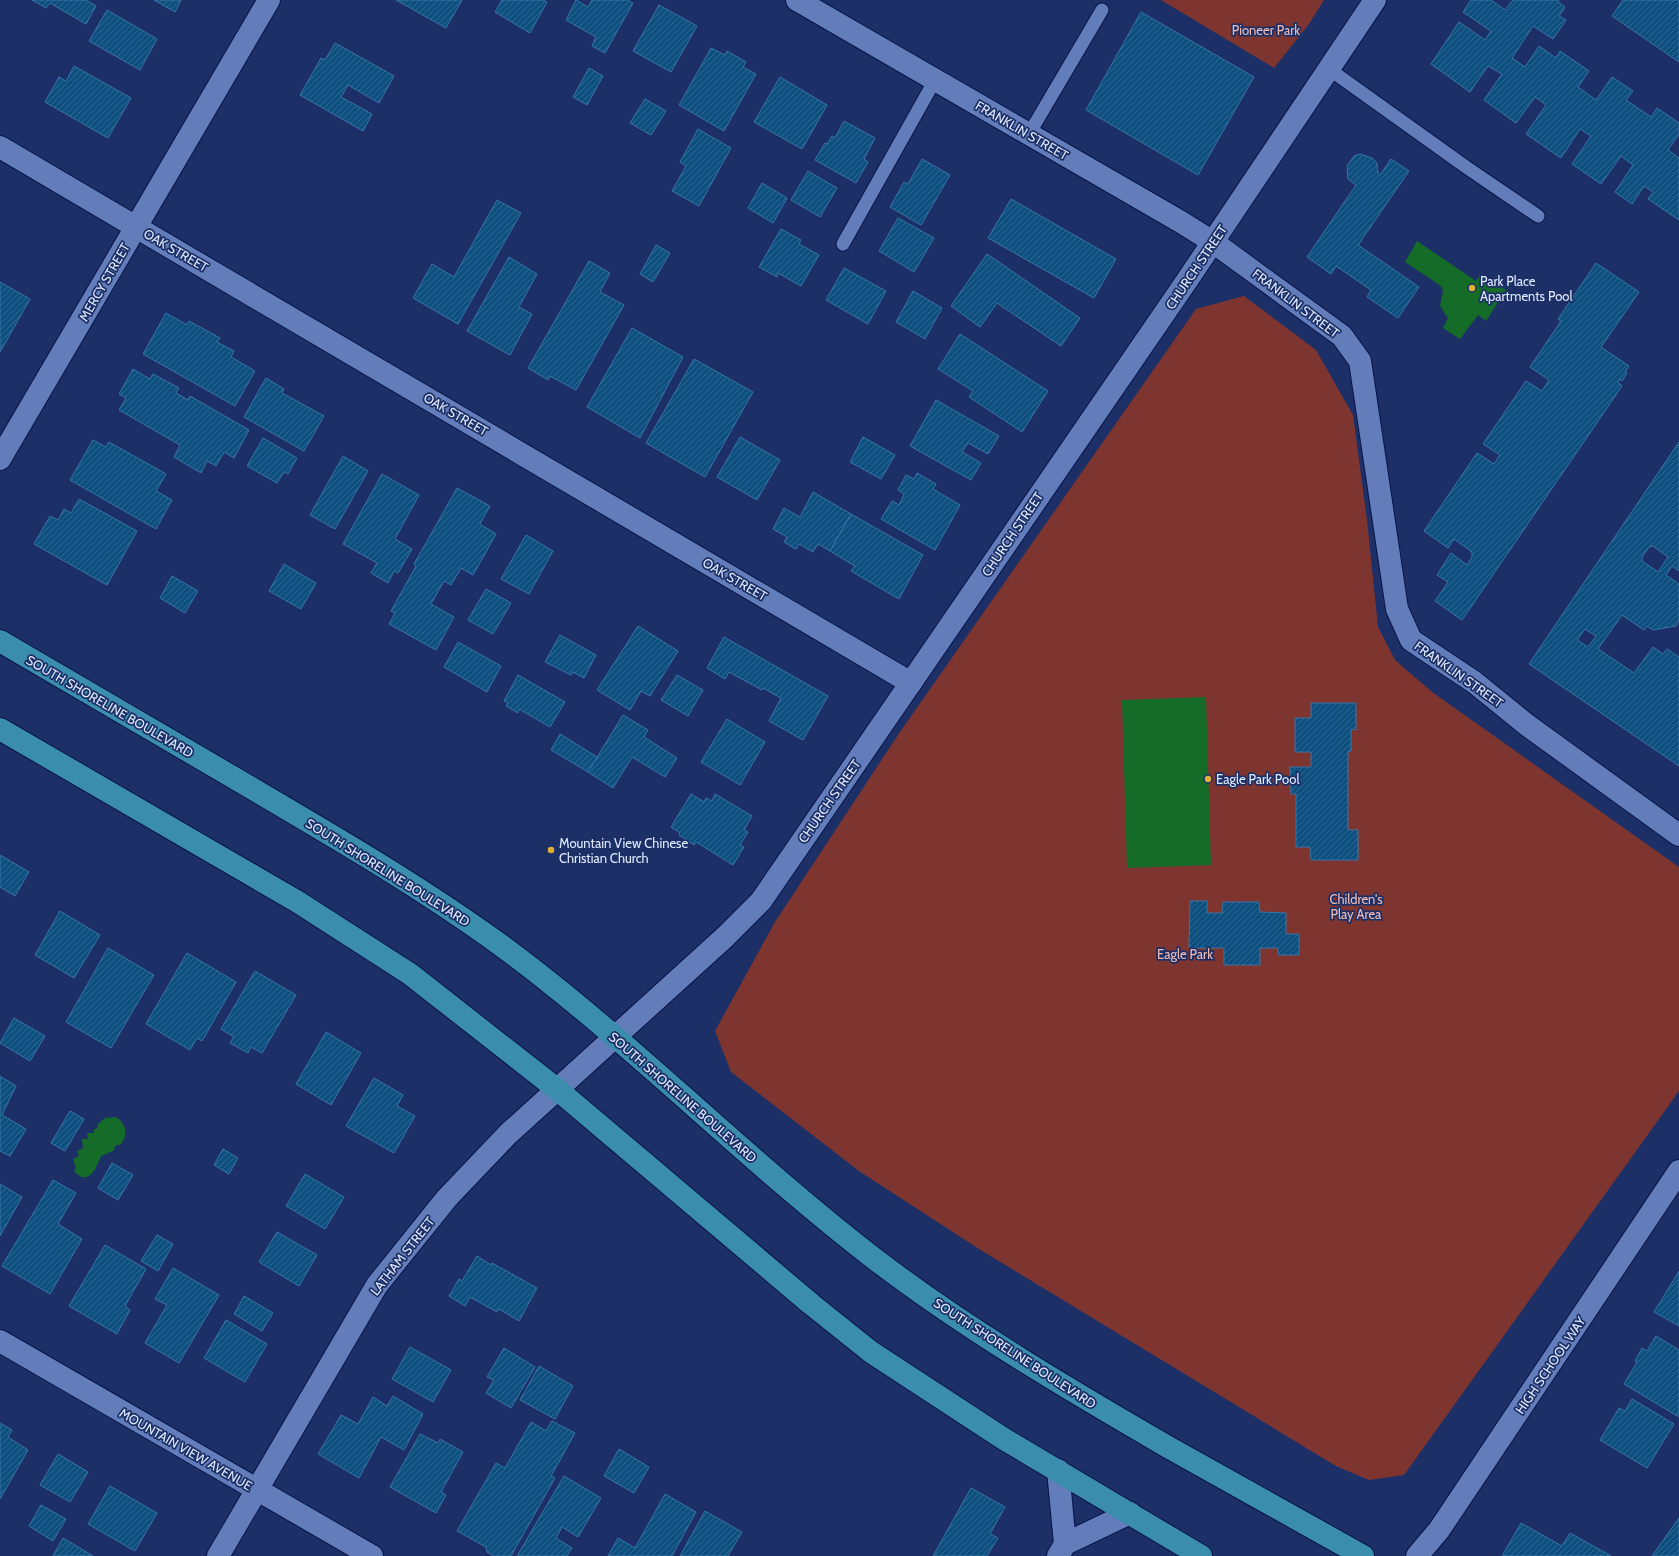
<svg xmlns="http://www.w3.org/2000/svg" width="1679" height="1556" font-family="Cabin,sans-serif">
<defs>
<pattern id="building-hatch" width="6" height="6" patternUnits="userSpaceOnUse"><rect width="6" height="6" fill="#0d4f7e"/><path d="M-1 1l2-2M0 6l6-6M5 7l2-2" fill="none" stroke="#306891"/></pattern>
</defs>
<rect width="100%" height="100%" fill="#1c3067"/>
<!-- green -->
<g fill="#7e3530">
<polygon points="1161,0 1324,0 1309,24 1274,68"/>
<polygon points="1244,296 1316,350 1353,415 1367,520 1378,627 1395,660 1432,692 1679,867 1679,1091 1404,1475 1369,1480 1336,1466 979,1249 859,1171 731,1072 715,1031 775,922 900,732 1196,309"/>
</g>
<!-- water -->
<g fill="#156b28">
<polygon points="1417,241 1476,281 1480,274 1506,290 1486,321 1478,315 1460,339 1443,328 1448,318 1440,306 1443,291 1441,286 1405,262"/>
<polygon points="1206,697 1211,865 1127,868 1122,700"/>
<path d="M116 1117C126 1123 129 1136 120 1145H116L113 1151 101 1156C97 1166 89 1188 74 1171L76 1168 73 1159 79 1156 77 1151 83 1148 82 1139H88L87 1133H94V1129H97L98 1124 105 1118Z"/>
</g>
<!-- building -->
<g fill="url(#building-hatch)" stroke="#3974a6" fill-rule="evenodd">
<polygon points="32,0 86,0 96,6 86,24 50,3 46,8"/>
<polygon points="154,0 181,0 175,12"/>
<polygon points="396,0 462,0 446,28"/>
<polygon points="502,0 543,0 547,2 530,33 495,12"/>
<polygon points="576,0 588,7 592,0 627,0 633,3 605,53 592,46 596,37 566,20"/>
<polygon points="1471,0 1491,0 1505,10 1513,0 1559,0 1558,2 1565,7 1559,16 1566,20 1553,39 1533,26 1512,58 1525,67 1539,46 1556,58 1560,51 1589,71 1578,87 1596,100 1612,77 1633,91 1626,100 1651,117 1657,108 1679,123 1679,134 1668,150 1679,158 1679,220 1648,199 1653,192 1644,186 1632,204 1615,192 1633,165 1621,156 1601,184 1572,164 1591,136 1580,129 1561,158 1526,134 1546,105 1535,97 1516,123 1484,100 1502,74 1488,66 1470,92 1431,64 1459,22 1485,40 1491,31 1463,12"/>
<polygon points="1623,0 1679,0 1679,62 1612,16"/>
<polygon points="659,5 697,26 671,72 633,51"/>
<polygon points="107,10 157,39 140,70 89,41"/>
<polygon points="1141,12 1254,77 1198,175 1086,110"/>
<polygon points="335,43 394,76 379,103 348,85 341,97 372,114 363,131 300,95 321,58 325,60"/>
<polygon points="711,48 725,55 727,51 746,62 743,67 756,74 724,131 679,105"/>
<polygon points="74,66 131,98 108,138 45,102 59,77 66,81"/>
<polygon points="589,68 603,76 587,105 573,97"/>
<polygon points="780,77 827,105 802,149 754,122"/>
<polygon points="645,99 666,111 651,135 630,123"/>
<polygon points="844,121 875,138 864,159 868,162 856,183 815,160 825,143 827,144 832,136 835,138"/>
<polygon points="698,129 731,148 699,206 672,191 686,166 680,162"/>
<polygon points="1360,154 1372,158 1377,163 1378,173 1380,175 1391,159 1409,171 1358,245 1419,287 1398,318 1367,297 1371,290 1336,266 1331,274 1307,257 1356,185 1348,179 1347,166 1354,156"/>
<polygon points="922,159 950,175 921,225 890,207 904,182 908,184"/>
<polygon points="808,171 837,188 820,217 791,200"/>
<polygon points="762,183 787,198 773,223 748,208"/>
<polygon points="1011,199 1116,259 1094,298 988,238"/>
<polygon points="497,200 521,213 458,324 413,298 432,264 454,277"/>
<polygon points="898,218 934,238 914,272 879,251"/>
<polygon points="781,229 801,240 799,244 819,255 801,286 778,273 777,277 759,267"/>
<polygon points="656,245 670,253 653,282 640,274"/>
<polygon points="987,254 1080,318 1061,346 997,303 980,327 951,306"/>
<polygon points="509,257 537,274 519,307 532,314 510,355 467,331"/>
<polygon points="589,261 610,273 600,292 624,305 576,390 550,376 548,380 528,368"/>
<polygon points="1596,263 1639,292 1601,347 1629,366 1625,372 1627,373 1622,381 1620,379 1618,382 1622,386 1462,620 1435,601 1448,582 1437,575 1451,553 1467,565 1472,557 1472,552 1454,539 1448,548 1424,531 1477,453 1494,464 1500,455 1483,444 1526,381 1542,391 1549,380 1530,367 1561,321 1558,319"/>
<polygon points="844,268 886,291 868,324 826,300"/>
<polygon points="0,282 30,299 0,352"/>
<polygon points="913,291 942,308 925,339 896,322"/>
<polygon points="166,313 187,325 189,321 220,338 217,342 234,351 231,357 255,371 235,406 143,354"/>
<polygon points="632,328 683,357 640,438 587,407"/>
<polygon points="960,334 1048,391 1022,432 969,397 973,391 938,369"/>
<polygon points="694,359 753,392 705,477 646,443"/>
<polygon points="133,369 150,379 153,374 179,388 176,393 188,400 190,396 249,430 234,458 224,452 216,466 207,461 201,473 174,457 180,445 119,410 126,398 119,394"/>
<polygon points="266,378 284,389 282,393 324,416 304,451 244,417"/>
<polygon points="936,400 999,436 988,454 968,443 962,452 981,463 971,480 910,446"/>
<polygon points="740,437 780,460 757,500 717,477"/>
<polygon points="863,437 895,455 881,479 850,462"/>
<polygon points="263,438 297,458 288,474 284,472 277,483 247,466"/>
<polygon points="93,440 106,447 109,442 166,474 156,491 172,500 156,529 70,480"/>
<path d="M1679 442V571L1672 566 1666 575 1679 584V621L1676 626 1653 630 1647 626 1644 630 1622 615 1598 649 1634 673 1653 647 1663 654 1667 649 1679 657V766L1529 664ZM1653 546 1668 557 1658 572 1642 561V557L1649 547ZM1585 629 1596 636 1588 647 1577 640Z"/>
<polygon points="343,456 368,471 335,529 310,515"/>
<polygon points="917,473 936,484 933,489 960,505 935,550 881,519 892,501 899,505 904,494 898,490 906,475 914,479"/>
<polygon points="382,474 419,495 395,539 412,549 398,573 394,571 388,583 371,573 377,563 343,544"/>
<polygon points="457,488 490,506 480,524 496,534 473,575 461,568 451,585 444,581 431,604 454,617 436,650 389,624 395,613 391,611 416,566 414,564"/>
<polygon points="813,492 851,514 830,551 818,544 813,552 799,544 796,549 784,542 787,537 773,529 784,508 800,517"/>
<polygon points="79,499 137,531 107,585 34,544 50,516 58,520 64,509 71,513"/>
<polygon points="851,514 923,555 899,599 851,571 855,566 830,551"/>
<polygon points="526,535 553,551 529,594 501,579"/>
<polygon points="284,564 316,583 301,609 269,591"/>
<polygon points="172,576 198,591 185,613 160,598"/>
<polygon points="486,589 511,603 493,634 468,620"/>
<polygon points="638,626 678,651 650,696 641,691 630,710 597,690"/>
<polygon points="560,635 596,655 584,678 573,672 571,675 545,662"/>
<polygon points="724,637 828,696 803,740 769,721 781,698 763,688 762,690 729,672 725,679 707,668"/>
<polygon points="458,642 501,666 487,692 444,667"/>
<polygon points="518,675 565,702 550,727 519,709 518,713 506,706 508,703 504,701"/>
<polygon points="677,675 703,690 688,716 661,700"/>
<polygon points="1311,703 1356,703 1356,730 1351,729 1351,751 1348,751 1348,830 1358,830 1358,860 1311,860 1310,847 1296,847 1296,794 1291,794 1290,767 1311,767 1311,752 1295,752 1295,718 1311,718"/>
<polygon points="623,715 648,730 644,737 677,758 665,777 632,757 613,788 588,772"/>
<polygon points="727,719 765,742 740,785 701,762"/>
<polygon points="560,734 597,757 588,772 551,750"/>
<polygon points="691,794 704,802 706,798 712,801 715,794 752,816 744,830 748,832 740,845 744,847 733,865 696,842 694,845 679,835 680,833 671,827"/>
<polygon points="0,855 29,872 15,896 0,887"/>
<polygon points="1190,901 1207,901 1207,913 1222,913 1223,902 1259,902 1260,912 1286,913 1286,934 1299,934 1299,955 1278,955 1278,948 1260,948 1260,965 1224,965 1224,948 1189,948"/>
<polygon points="60,911 100,935 74,978 35,955"/>
<polygon points="108,948 154,975 111,1048 66,1022"/>
<polygon points="187,953 236,982 202,1041 197,1038 190,1050 146,1024"/>
<polygon points="255,971 296,995 262,1053 251,1047 248,1053 230,1043 234,1037 221,1029"/>
<polygon points="14,1018 45,1036 30,1061 0,1043"/>
<polygon points="326,1032 361,1053 331,1105 296,1084"/>
<polygon points="0,1076 16,1086 2,1115 26,1129 10,1156 0,1151"/>
<polygon points="374,1078 403,1095 397,1106 415,1116 394,1153 346,1126"/>
<polygon points="70,1111 84,1119 65,1151 51,1143"/>
<polygon points="223,1149 238,1158 229,1174 214,1165"/>
<polygon points="112,1163 133,1175 118,1200 98,1188"/>
<polygon points="305,1174 344,1197 325,1229 286,1206"/>
<polygon points="53,1180 76,1193 58,1224 82,1239 50,1294 2,1266"/>
<polygon points="0,1184 22,1197 0,1236"/>
<polygon points="277,1232 317,1255 299,1286 259,1262"/>
<polygon points="157,1235 173,1244 158,1271 141,1261"/>
<polygon points="105,1245 146,1269 125,1306 130,1310 117,1334 69,1306"/>
<polygon points="477,1256 491,1265 492,1263 537,1288 519,1321 499,1309 497,1312 470,1297 465,1306 449,1296 459,1279 462,1281"/>
<polygon points="173,1268 219,1295 179,1363 145,1343 167,1305 155,1299"/>
<polygon points="1679,1271 1679,1326 1654,1312"/>
<polygon points="244,1296 273,1313 262,1331 234,1314"/>
<polygon points="226,1320 267,1344 245,1382 204,1358"/>
<polygon points="1656,1336 1679,1350 1679,1417 1624,1384 1637,1362 1635,1361 1642,1348 1647,1351"/>
<polygon points="410,1347 451,1370 433,1402 392,1379"/>
<polygon points="504,1348 535,1367 511,1408 486,1393 494,1380 487,1377"/>
<polygon points="539,1366 573,1386 555,1419 520,1400"/>
<polygon points="393,1396 423,1414 404,1450 381,1437 359,1478 318,1454 341,1415 358,1424 373,1397 387,1406"/>
<polygon points="1632,1399 1674,1424 1647,1468 1600,1440 1619,1408 1625,1411"/>
<polygon points="552,1421 575,1433 551,1476 555,1478 511,1556 494,1556 487,1552 486,1547 457,1531 496,1463 505,1468 531,1422 546,1431"/>
<polygon points="0,1423 12,1430 8,1437 28,1450 0,1499"/>
<polygon points="420,1434 438,1443 440,1439 463,1452 441,1492 446,1495 436,1513 390,1487"/>
<polygon points="619,1449 649,1467 634,1493 604,1476"/>
<polygon points="58,1454 88,1472 70,1502 40,1485"/>
<polygon points="564,1476 601,1498 578,1537 562,1527 556,1538 572,1548 567,1556 517,1556"/>
<polygon points="110,1486 157,1513 135,1551 88,1524"/>
<polygon points="971,1488 1005,1507 990,1534 998,1538 987,1556 933,1556"/>
<polygon points="665,1494 696,1512 672,1556 608,1556 618,1538 635,1548"/>
<polygon points="41,1505 66,1519 53,1541 29,1526"/>
<polygon points="705,1511 742,1532 728,1556 680,1556"/>
<polygon points="1679,1518 1679,1556 1652,1556"/>
<polygon points="1521,1523 1562,1546 1570,1533 1611,1556 1502,1556"/>
<polygon points="63,1538 93,1556 53,1556"/>
</g>
<g fill="none" stroke-linecap="round" stroke-linejoin="round">
<defs>
<g id="service">
<polyline points="1329,69 1466,167 1538,216"/>
<polyline points="1029,134 1102,10"/>
<polyline points="843,244 935,80"/>
</g>
<g id="minor">
<polyline points="797,0 1181,222 1213,242 1342,336 1360,361 1397,609 1411,640 1474,682 1527,725 1679,835"/>
<polyline points="0,147 911,683"/>
<polyline points="0,459 269,0"/>
<polyline points="0,1341 372,1556"/>
<polyline points="1058,1470 1065,1544"/>
<polyline points="218,1556 377,1285 447,1198 508,1134 725,937 761,901 1188,279 1375,0"/>
<polyline points="1058,1556 1065,1544 1130,1513"/>
<polyline points="1417,1556 1439,1530 1679,1171"/>
</g>
<g id="primary">
<path d="M0 641C79 687 157 733 236 779 326 832 417 884 502 946 633 1043 747 1161 876 1260 968 1330 1068 1389 1168 1447 1233 1484 1298 1520 1363 1556"/>
<polyline points="0,729 298,902 410,974 558,1090 811,1304 871,1352 1004,1439 1201,1556"/>
</g>
</defs>
<!-- service casing -->
<use href="#service" stroke="#071549" stroke-width="15"/>
<!-- minor casing -->
<use href="#minor" stroke="#071549" stroke-width="24"/>
<!-- primary casing -->
<use href="#primary" stroke="#071549" stroke-width="24"/>
<!-- service -->
<use href="#service" stroke="#637cba" stroke-width="13"/>
<!-- minor -->
<use href="#minor" stroke="#637cba" stroke-width="22"/>
<!-- primary -->
<use href="#primary" stroke="#3a8dad" stroke-width="22"/>
</g>
<!-- markers -->
<g fill="#e0b034" stroke="#1c3067" stroke-width="1.5">
<circle cx="1472" cy="288" r="4"/>
<circle cx="1208" cy="779" r="4"/>
<circle cx="551" cy="850" r="4"/>
</g>
<g text-anchor="middle" stroke-width="3.5" stroke-linejoin="round" paint-order="stroke">
<!-- park labels -->
<g font-size="13" fill="#f1bbb5" stroke="#1c3067">
<text x="1266" y="35">Pioneer Park</text>
<text x="1356" y="904">Children's<tspan x="1356" dy="15">Play Area</tspan></text>
<text x="1185" y="959">Eagle Park</text>
</g>
<!-- street labels -->
<g font-size="13" fill="#dfe9fd" stroke="#1c3067">
<text transform="translate(1022 130) rotate(30)" y="5">FRANKLIN STREET</text>
<text transform="translate(176 250) rotate(30)" y="5">OAK STREET</text>
<text transform="translate(1196 267) rotate(-56)" y="5">CHURCH STREET</text>
<text transform="translate(104 282) rotate(-60)" y="5">MERCY STREET</text>
<text transform="translate(1296 303) rotate(37)" y="5">FRANKLIN STREET</text>
<text transform="translate(456 414) rotate(30)" y="5">OAK STREET</text>
<text transform="translate(1012 534) rotate(-56)" y="5">CHURCH STREET</text>
<text transform="translate(735 579) rotate(30)" y="5">OAK STREET</text>
<text transform="translate(1459 674) rotate(35)" y="5">FRANKLIN STREET</text>
<text transform="translate(110 706) rotate(30)" y="5">SOUTH SHORELINE BOULEVARD</text>
<text transform="translate(829 801) rotate(-55)" y="5">CHURCH STREET</text>
<text transform="translate(388 872) rotate(32)" y="5">SOUTH SHORELINE BOULEVARD</text>
<text transform="translate(683 1097) rotate(41)" y="5">SOUTH SHORELINE BOULEVARD</text>
<text transform="translate(402 1256) rotate(-52)" y="5">LATHAM STREET</text>
<text transform="translate(1015 1353) rotate(33)" y="5">SOUTH SHORELINE BOULEVARD</text>
<text transform="translate(1550 1365) rotate(-56)" y="5">HIGH SCHOOL WAY</text>
<text transform="translate(186 1449) rotate(30)" y="5">MOUNTAIN VIEW AVENUE</text>
</g>
<!-- poi labels -->
<g font-size="13" fill="#dfe9fd" stroke="#1c3067" text-anchor="start">
<text x="1480" y="286">Park Place<tspan x="1480" dy="15">Apartments Pool</tspan></text>
<text x="1216" y="784">Eagle Park Pool</text>
<text x="559" y="848">Mountain View Chinese<tspan x="559" dy="15">Christian Church</tspan></text>
</g>
</g>
</svg>
